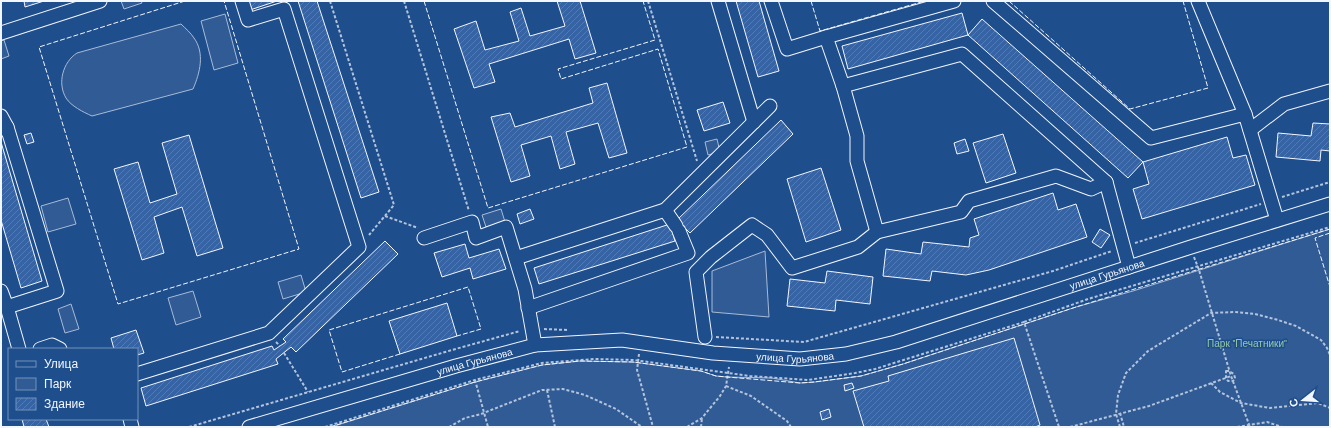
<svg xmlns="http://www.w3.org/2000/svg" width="1331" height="428" font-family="'DM Sans',sans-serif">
<defs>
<pattern id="building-hatch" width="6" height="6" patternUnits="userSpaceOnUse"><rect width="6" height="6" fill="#3563a3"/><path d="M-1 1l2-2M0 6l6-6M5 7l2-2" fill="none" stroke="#537ab1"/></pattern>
</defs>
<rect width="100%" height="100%" fill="#1f4e8c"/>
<!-- park -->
<g fill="#305b95" stroke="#a8bbd7">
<polygon points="121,1 141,1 142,3 124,9"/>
<polygon points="225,14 238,63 214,70 201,21"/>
<path d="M181 24C185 28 191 33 194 38 205 53 200 73 193 89L92 116C83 112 71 106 66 98 57 83 63 62 77 53Z"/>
<polygon points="4,40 9,56 1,59 1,41"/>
<polygon points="717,139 720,152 708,155 705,142"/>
<polygon points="68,198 76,224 48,232 41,206"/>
<polygon points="501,209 505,222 486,227 482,215"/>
<polygon points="1330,229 1330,427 331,427 475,382 542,365 580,361 633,362 701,371 716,376 727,377 772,378 800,383 815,382 861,376 903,364 1076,307 1133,291"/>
<polygon points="765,251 769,317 712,312 712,271"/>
<polygon points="301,275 306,292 283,299 278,282"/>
<polygon points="193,291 201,317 176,325 168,298"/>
<polygon points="71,304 79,329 65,333 58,309"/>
</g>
<!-- building -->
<g fill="url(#building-hatch)" stroke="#f2f6ff">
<polygon points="24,1 44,1 25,7"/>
<polygon points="247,1 277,1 250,10"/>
<polygon points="298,1 317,1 379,192 361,198"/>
<polygon points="557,1 580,1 596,53 575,59 569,39 489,64 495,82 474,88 454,29 476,21 485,50 519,41 510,12 521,8 530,36 565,26"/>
<polygon points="736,1 759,1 779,71 758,77"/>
<polygon points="962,13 968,35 848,69 842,46"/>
<polygon points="982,19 1143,162 1128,178 968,35"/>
<polygon points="607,83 627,153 609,158 598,123 566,132 575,164 560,169 551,136 521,145 530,176 511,182 491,117 510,113 515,127 593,103 589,88"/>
<polygon points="723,102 730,123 704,131 697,110"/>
<polygon points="781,120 793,134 690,233 686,229 673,234 675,241 539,284 534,268 670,224 677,220"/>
<polygon points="1313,123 1330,124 1330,151 1321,150 1320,161 1276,157 1278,133 1311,136"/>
<polygon points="31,133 34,142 27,144 24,135"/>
<polygon points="1003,134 1016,173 986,183 973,143"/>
<polygon points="189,135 223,248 197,256 182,207 154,217 164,253 142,260 114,169 138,162 150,203 177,194 162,143"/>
<polygon points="1227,137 1233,158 1246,155 1255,185 1142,219 1133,189 1149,184 1143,162"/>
<polygon points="965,139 969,151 957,154 954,143"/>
<polygon points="1,142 42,281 21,288 1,220"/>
<polygon points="821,168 841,230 806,242 787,179"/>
<polygon points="1053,193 1058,210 1076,204 1087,237 989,270 966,275 932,271 930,281 883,276 886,249 921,254 923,242 969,247 970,238 979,235 974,219"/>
<polygon points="530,209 534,219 520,224 517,214"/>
<polygon points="1100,229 1110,235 1101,248 1092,242"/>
<polygon points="385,241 398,254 296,352 291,347 276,359 278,364 146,406 141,388 272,346 274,350 286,342 283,339"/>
<polygon points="465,244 469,258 499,249 506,269 473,279 470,268 442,277 434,253"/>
<polygon points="827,271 873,277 870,304 836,300 835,311 787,306 790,279 825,283"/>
<polygon points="447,303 457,336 400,354 389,321"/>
<polygon points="136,330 144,353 137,355 137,349 114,349 111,338"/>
<polygon points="1014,338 1040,425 1035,427 864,427 853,391 889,381 888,376"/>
<polygon points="852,383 854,388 845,391 844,385"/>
<polygon points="829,409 831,417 822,420 820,412"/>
<polygon points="22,419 46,419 49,427 24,427"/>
</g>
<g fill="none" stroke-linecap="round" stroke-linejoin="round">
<defs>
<g id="minor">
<polyline points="718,1 754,122"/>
<polyline points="771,1 787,49 826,37"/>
<polyline points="954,1 826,37 843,86 857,136 857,161 877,232 961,212 969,201 1056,176 1091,189 1106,182"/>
<polyline points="993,1 1151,138 1245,114 1277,220"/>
<polyline points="1198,1 1245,114"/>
<polyline points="1,33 100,1"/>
<polyline points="843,86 962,54 1106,182 1129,267"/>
<polyline points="1,116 7,127"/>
<polyline points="1,129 7,127 57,291 7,307 1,291"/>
<polyline points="1250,130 1284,104 1330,91"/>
<polyline points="665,210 676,226"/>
<polyline points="424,238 472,222 476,238 506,227 525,289 535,345"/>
<polyline points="516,258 665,210 770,106"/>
<polyline points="7,307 19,349"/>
<polyline points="528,308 688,253 679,231"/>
<polyline points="705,337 696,272 711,257 752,225 767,235 792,268 858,247 877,232"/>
<polyline points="40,349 52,345 60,349"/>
<polyline points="137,374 269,333 359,247 284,9 248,20 242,1"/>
<polyline points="130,419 132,427"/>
<path id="s1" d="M249 427 456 366 535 345 622 340 713 353 800 359 846 354 896 342 1191 247 1330 204"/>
</g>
</defs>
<!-- minor casing -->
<use href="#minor" stroke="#f2f6ff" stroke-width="15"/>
<!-- path -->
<g stroke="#b3c4dc" stroke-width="2" stroke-dasharray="3 2" stroke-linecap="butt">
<polyline points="330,1 394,205 369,235"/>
<polyline points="404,1 469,211"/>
<polyline points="648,1 697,161"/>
<polyline points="1282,197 1330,182"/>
<polyline points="385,216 418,228"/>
<polyline points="1135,243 1261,204"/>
<polyline points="1194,257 1199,270 1231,376 1250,427"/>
<polyline points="1024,322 1088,299 1330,227"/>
<polyline points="544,329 567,330"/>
<polyline points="716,337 804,342 1053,271 1112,251"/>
<polyline points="276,342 280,346"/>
<polyline points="284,353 308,392"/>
<polyline points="639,354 637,370 653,427"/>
<polygon points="1226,371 1229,371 1234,374 1235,378 1233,381 1228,381 1226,378"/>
<polyline points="475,380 488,427"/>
<polyline points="1211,383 1220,392 1241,403 1270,408 1318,403 1330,408"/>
<polyline points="726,386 751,396 787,421 791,427"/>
<polyline points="547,390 555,427"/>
<polyline points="1120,413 1124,427"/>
<polyline points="189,427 452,350 520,331"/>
<polyline points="325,427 475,380 542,363 594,359 634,360 750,376 808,380 855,373 875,369 1024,322 1059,427"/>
<polyline points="449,427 465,418 481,414 542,390 563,389 585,395 616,409 642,427"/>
<polyline points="687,427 702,418 720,396 726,386 729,367"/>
<polyline points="701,427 702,418"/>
<polyline points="1070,427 1149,406 1231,376"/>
<polyline points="1120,427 1116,414 1118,395 1126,373 1148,351 1211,313 1235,312 1255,314 1278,320 1296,326 1321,340 1327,348 1330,355"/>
<polyline points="1237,427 1267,422 1282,427"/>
</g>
<!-- minor -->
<use href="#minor" stroke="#1f4e8c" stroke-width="13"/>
<!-- fence -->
<g stroke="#f2f6ff" stroke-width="1" stroke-dasharray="5 2" stroke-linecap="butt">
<polyline points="185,1 39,47 118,304 299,249 224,1"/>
<polyline points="424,1 488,208 687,147 658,49 561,79 558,69 655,40 643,1"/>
<polyline points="811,1 820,31 925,1"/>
<polyline points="1009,1 1130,109 1208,88 1183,1"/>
<polyline points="1330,233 1315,238 1330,287"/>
<polyline points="400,354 342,372 329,330 468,287 481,329 457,336"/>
<polyline points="330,427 475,382 542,365 580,361 633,362 701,371 716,376 727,377 800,383 814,382 861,376 903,364 1076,307 1330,229"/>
</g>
</g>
<g text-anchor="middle" stroke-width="3" stroke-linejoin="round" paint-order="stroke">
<!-- street labels -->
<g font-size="10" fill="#f2f6ff" stroke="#1f4e8c">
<text dy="4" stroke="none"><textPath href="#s1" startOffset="883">улица Гурьянова</textPath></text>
<text dy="4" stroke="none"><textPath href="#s1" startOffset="559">улица Гурьянова</textPath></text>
<text dy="4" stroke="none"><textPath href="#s1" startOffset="235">улица Гурьянова</textPath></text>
</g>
<!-- park labels -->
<g font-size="10" fill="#97c8a6" stroke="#1f4e8c">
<text x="1247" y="347">Парк "Печатники"</text>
</g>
</g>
<!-- border -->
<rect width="1331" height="428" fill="none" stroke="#f2f6ff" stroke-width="4"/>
<!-- legend -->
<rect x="8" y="348" width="130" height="72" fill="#1f4e8c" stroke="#7391ba"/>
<rect x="16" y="361" width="20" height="6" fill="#1f4e8c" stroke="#7391ba"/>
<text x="44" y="368" font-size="12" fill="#f2f6ff">Улица</text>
<rect x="16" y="378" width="20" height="12" fill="#305b95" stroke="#7391ba"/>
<text x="44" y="388" font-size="12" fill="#f2f6ff">Парк</text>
<rect x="16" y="398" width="20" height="12" fill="url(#building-hatch)" stroke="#7391ba"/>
<text x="44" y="408" font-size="12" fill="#f2f6ff">Здание</text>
<!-- north arrow -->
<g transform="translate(1303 400) rotate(253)" stroke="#1f4e8c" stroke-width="3" paint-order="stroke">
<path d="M0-3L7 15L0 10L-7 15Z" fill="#f2f6ff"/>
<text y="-6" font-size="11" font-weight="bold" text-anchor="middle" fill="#f2f6ff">С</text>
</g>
</svg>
